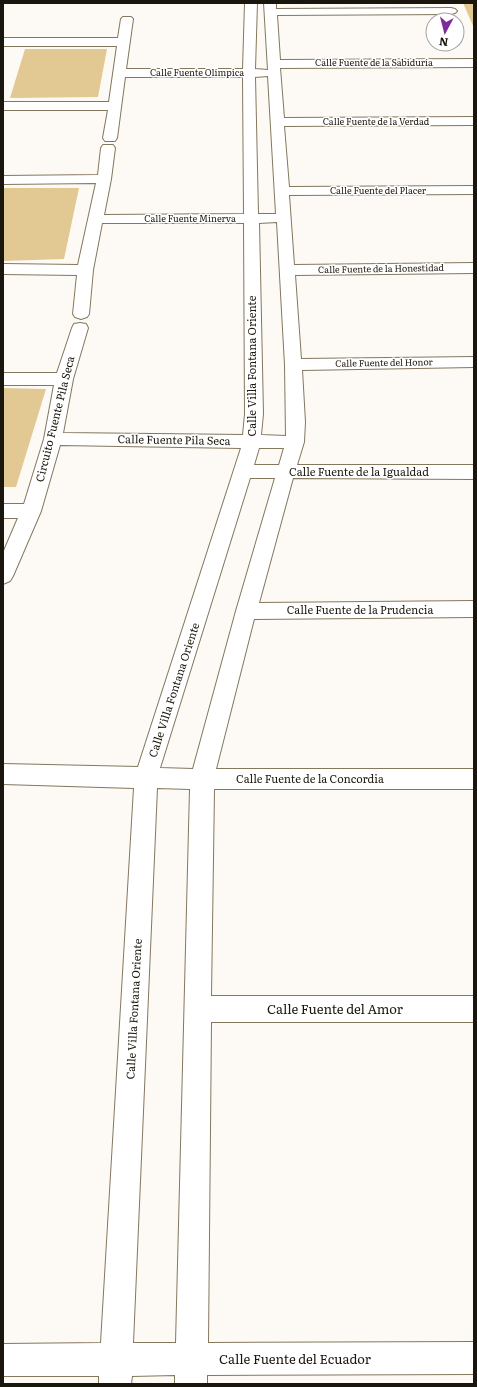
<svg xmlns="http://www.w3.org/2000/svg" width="477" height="1387" font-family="Literata,serif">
<rect width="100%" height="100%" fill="#fdfaf5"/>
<!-- green -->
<g fill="#e2c892">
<polygon points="463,3 474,3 474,28"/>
<polygon points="25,49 107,49 98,97 10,98"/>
<polygon points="3,188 79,188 64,259 3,261"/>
<polygon points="3,388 46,389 16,487 3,487"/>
</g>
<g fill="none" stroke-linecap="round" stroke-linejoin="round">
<defs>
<path id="street" d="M245 3H257L255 69 268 70 264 3H276V9L451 8 455 9 457 11 455 13 451 14 277 15 280 60 474 59V67L280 68 284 118 474 117V125L284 126 289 187 474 186V194L289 195 294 265 474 263V273L295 275 301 359 474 357V367L302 370 305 422 304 442 297 465H474V479L293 478 259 603 474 601V617L254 619 216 769H474V789H214L211 996H474V1022H211L208 1343 474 1342V1374L207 1375V1384H175V1375L132 1376 131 1384H99V1376H3V1344L101 1343 134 788 3 784V764L138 767 241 448 60 445 41 511 13 576 10 581 3 584V553L18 518H3V504H24L44 439 54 385H3V373H57L72 328 74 324 80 323 86 324 88 328 73 379 63 433 243 435 245 414 244 223H102L93 270 89 314 87 317 81 319 75 317 73 314 77 275 3 274V264L78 265 96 183 3 184V176L98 175 101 148 103 145H113L115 148 111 179 104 215 244 214 243 77H125L117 138 115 141H105L103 138 108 110H3V102H109L117 46H3V38H118L121 19 123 17H131L133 19 126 69H243ZM268 76 276 214H258L255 77ZM277 222 285 365 286 436 261 435 263 414 259 223ZM259 448H284L279 465H254ZM250 478H275L236 611 193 769 160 768ZM157 788 190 789 176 1343H133Z"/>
</defs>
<!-- street casing -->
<use href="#street" stroke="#83775e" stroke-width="2"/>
<!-- street -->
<use href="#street" fill="#fff" fill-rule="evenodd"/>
</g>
<g text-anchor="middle" stroke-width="3" stroke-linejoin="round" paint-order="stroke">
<!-- far-street labels -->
<g font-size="9" fill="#1b160d" stroke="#fff">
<text x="374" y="66">Calle Fuente de la Sabiduría</text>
<text x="197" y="76">Calle Fuente Olímpica</text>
<text x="376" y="125">Calle Fuente de la Verdad</text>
<text x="378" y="194">Calle Fuente del Placer</text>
<text x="190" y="222">Calle Fuente Minerva</text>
<text transform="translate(381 269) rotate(-1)" y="3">Calle Fuente de la Honestidad</text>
<text transform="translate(384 363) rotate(-1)" y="3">Calle Fuente del Honor</text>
</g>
<!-- street labels -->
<g font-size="11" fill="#1b160d" stroke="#fff">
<text transform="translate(252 366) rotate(-90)" y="4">Calle Villa Fontana Oriente</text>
<text transform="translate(55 419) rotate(-76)" y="4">Circuito Fuente Pila Seca</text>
<text transform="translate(174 440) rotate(1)" y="4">Calle Fuente Pila Seca</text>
<text x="359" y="476">Calle Fuente de la Igualdad</text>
<text x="360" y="614">Calle Fuente de la Prudencia</text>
<text transform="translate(174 690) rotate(-72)" y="4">Calle Villa Fontana Oriente</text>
<text x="310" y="783">Calle Fuente de la Concordia</text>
<text transform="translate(134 1009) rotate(-87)" y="4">Calle Villa Fontana Oriente</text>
</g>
<!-- near-street labels -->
<g font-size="13" fill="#1b160d" stroke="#fff">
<text x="335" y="1014">Calle Fuente del Amor</text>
<text x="295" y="1364">Calle Fuente del Ecuador</text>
</g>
</g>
<!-- border -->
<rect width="477" height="1387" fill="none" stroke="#1b160d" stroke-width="8"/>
<!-- north arrow -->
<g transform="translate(445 32) rotate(187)"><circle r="19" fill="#ffffff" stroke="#a4a29e"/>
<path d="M0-3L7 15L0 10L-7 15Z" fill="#7e2c9c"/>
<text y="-6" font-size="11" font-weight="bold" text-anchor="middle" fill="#1b160d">N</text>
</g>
</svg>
